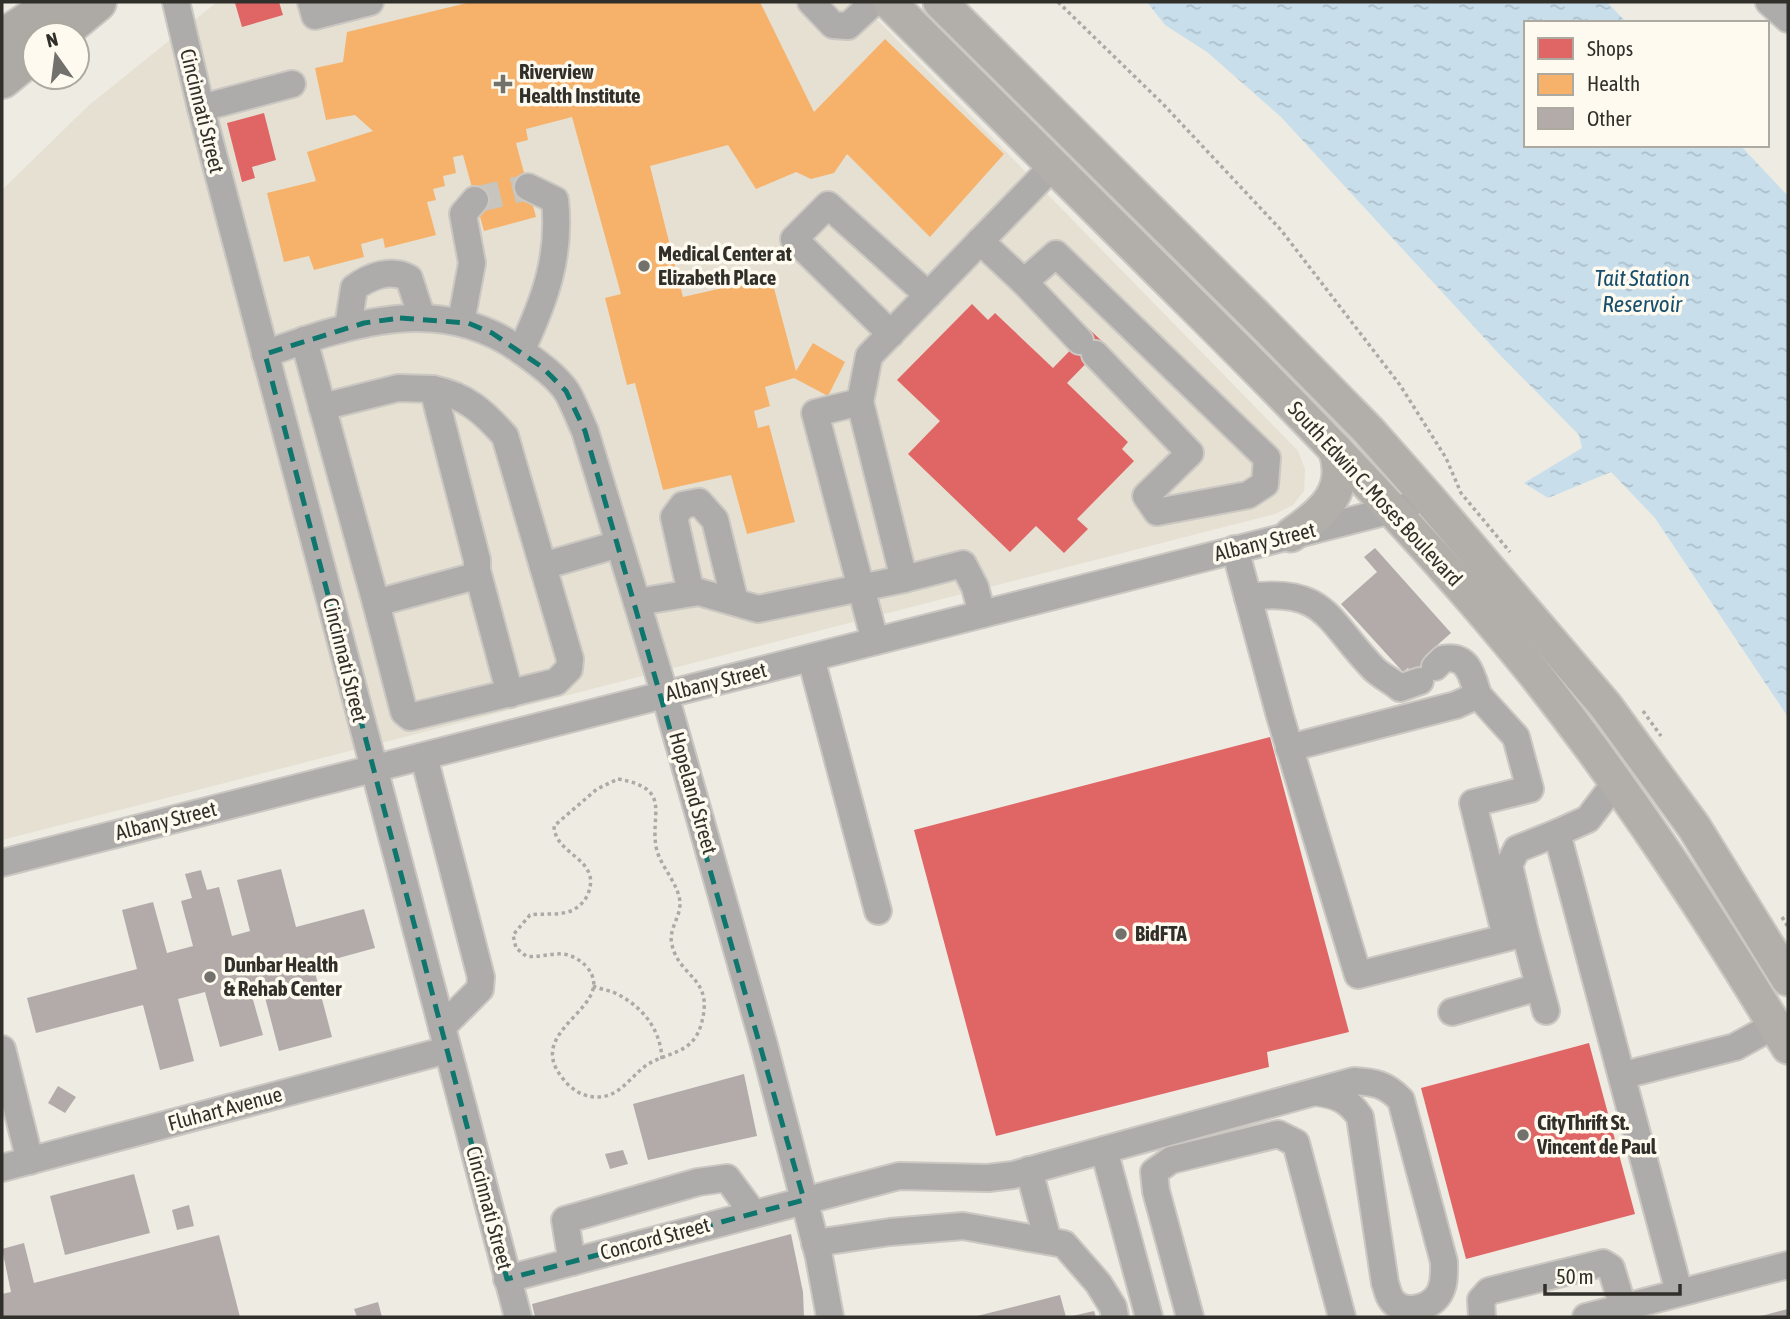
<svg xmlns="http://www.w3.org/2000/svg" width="1790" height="1319" font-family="'Asap Condensed',sans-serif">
<defs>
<pattern id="water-ripples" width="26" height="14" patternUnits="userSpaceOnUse" patternTransform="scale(1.75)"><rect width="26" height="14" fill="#c8deeb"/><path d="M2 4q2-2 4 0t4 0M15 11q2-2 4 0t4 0" fill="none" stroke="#acbfca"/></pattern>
</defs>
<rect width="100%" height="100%" fill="#eeebe3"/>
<!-- built -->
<polygon fill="#e5e0d2" points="217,2 860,2 1298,451 1305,469 1304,491 1293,505 1275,514 2,840 2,190 88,106"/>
<!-- water -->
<polygon fill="url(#water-ripples)" points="1147,2 1607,2 1627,23 1526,23 1526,145 1740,145 1788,196 1788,717 1655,518 1611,472 1548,498 1524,483 1582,448 1579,435 1500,355 1281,117 1207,52 1165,25"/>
<!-- shops -->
<g fill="#e06666">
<polygon points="279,2 283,15 242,27 235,3"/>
<polygon points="264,113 276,160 252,167 255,178 242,182 227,123"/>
<polygon points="972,304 988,320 995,313 1053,368 1090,330 1105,344 1067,383 1128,442 1122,449 1134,461 1077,519 1088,529 1064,553 1036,526 1010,552 908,454 940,421 897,380"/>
<polygon points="1270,737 1349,1032 1267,1052 1269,1067 996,1136 914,830"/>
<polygon points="1589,1043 1635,1214 1466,1259 1421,1088"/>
</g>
<!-- health -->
<polygon fill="#f6b26b" points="471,2 760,2 814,112 885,39 1004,154 930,237 847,154 834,173 811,179 796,172 756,189 728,145 650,166 683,297 771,277 796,371 813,343 845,362 828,396 794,378 765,387 770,406 754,411 758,428 769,425 795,522 747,534 731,475 663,490 635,383 627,385 605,298 621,294 572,117 526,129 528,140 516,143 536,217 484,231 463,155 453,157 456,173 443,176 445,186 433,189 436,200 427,202 436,235 385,248 383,238 361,244 364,257 314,270 309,256 284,262 267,193 316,181 307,152 373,131 355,115 326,120 315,68 343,62 347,32"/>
<!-- building -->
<g fill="#b3abaa">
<polygon points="1375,548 1451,633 1425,656 1441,674 1426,688 1408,668 1403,672 1341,604 1377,572 1364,557"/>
<polygon points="281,869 296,927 364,909 375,948 313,965 332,1037 279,1051 262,986 250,989 263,1035 220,1047 205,992 178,999 194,1061 160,1070 143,1005 36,1033 27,998 137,969 122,910 153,902 167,953 193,946 181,901 192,898 185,874 201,870 207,890 219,887 232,936 250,931 237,880"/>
<polygon points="744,1074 757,1136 648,1160 633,1104"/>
<polygon points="58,1086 76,1097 65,1113 48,1103"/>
<polygon points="623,1150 628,1164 610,1169 605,1154"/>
<polygon points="134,1174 150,1233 65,1255 50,1196"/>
<polygon points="189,1205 194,1226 177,1230 172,1210"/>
<polygon points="791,1234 803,1292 804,1317 535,1317 532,1304"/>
<polygon points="219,1235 240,1317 2,1317 2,1294 11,1292 2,1249 24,1243 34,1283"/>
<polygon points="1060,1295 1066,1317 977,1317 977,1316"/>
<polygon points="378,1302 382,1317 357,1317 354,1309"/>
<polygon points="1788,1309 1788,1317 1761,1317 1761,1316"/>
<polygon points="1094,1311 1096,1317 1073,1317 1072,1316"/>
</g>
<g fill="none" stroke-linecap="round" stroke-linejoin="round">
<!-- minor-tunnel -->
<polyline stroke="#c8c5be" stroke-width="26" stroke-dasharray="26 13" stroke-linecap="butt" points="475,200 528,187"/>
<defs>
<g id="minor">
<polyline points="176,2 201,108 518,1317"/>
<polyline points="311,2 315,16 370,2"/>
<polyline points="811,2 833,25 848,26 874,2"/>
<polyline points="1769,2 1788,19"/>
<polyline points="201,108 292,84"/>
<polyline points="980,241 1024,282 1056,254 1267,458 1265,484 1248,495 1157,512 1146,496 1190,453 1095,354"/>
<polyline points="1024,282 1080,341"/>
<polyline points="461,322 472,263 463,214 475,200"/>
<path d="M348 327 354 288C370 276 391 268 409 278L422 318"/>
<polyline points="891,334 794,239 828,205 928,295"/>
<polyline points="304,340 376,603 472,577 477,570 477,560 433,389 398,388 322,407"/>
<path d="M521 351C545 300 561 256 555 200L528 187"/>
<path d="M265 354C351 323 443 292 524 353 539 364 557 377 567 392 574 404 579 418 585 431L665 695 764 1045 819 1257 830 1317"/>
<polyline points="1235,549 1280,716 1358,975 1525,933 1509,865 1517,849 1557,833"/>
<polyline points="543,566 619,544"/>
<polyline points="477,570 510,694"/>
<polyline points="904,579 963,564 975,587 982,614"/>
<polyline points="691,593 674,517 683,505 699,502 715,520 735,602"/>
<path d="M1248 597C1327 587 1327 621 1374 669 1381 676 1392 681 1400 688L1420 681"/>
<polyline points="637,602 699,592 758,609 904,579 860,402"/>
<path d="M376 603 404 712 410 717 556 682 569 669 570 659 505 436C483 411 466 396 433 389"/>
<polyline points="875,641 815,413 860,402 869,356 1053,166"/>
<polyline points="811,658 878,911"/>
<polyline points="1478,695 1516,737 1530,789 1473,803 1506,937"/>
<path d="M1289 748 1456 705 1478 695C1472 675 1468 654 1443 659L1435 667"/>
<polyline points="424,757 481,977 480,989 442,1027"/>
<polyline points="1616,782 1588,819 1557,833 1679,1292"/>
<polyline points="2,863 1408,506"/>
<polyline points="1525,933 1546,1011"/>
<polyline points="1452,1012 1539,987"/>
<polyline points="2,1049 30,1161"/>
<polyline points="1624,1075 1735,1047 1775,1025"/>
<polyline points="1104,1150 1149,1317"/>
<polyline points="2,1168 447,1050"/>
<polyline points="1029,1170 1048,1241"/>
<polyline points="815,1243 890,1232 963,1226 1064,1244 1098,1283 1113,1307 1115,1317"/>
<polyline points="572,1262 565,1220 698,1182 727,1178 753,1213"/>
<path d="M507 1279 899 1176 988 1178 1013 1175 1354 1081C1374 1082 1386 1084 1401 1100L1444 1262C1444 1273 1445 1284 1439 1294 1430 1309 1402 1316 1391 1299 1388 1295 1387 1288 1385 1283L1360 1117C1348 1099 1337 1095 1315 1092"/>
<polyline points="1190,1317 1156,1191 1154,1172 1171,1160 1278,1134 1296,1143 1342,1317"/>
<polyline points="1482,1317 1481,1300 1489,1291 1603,1263 1611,1268 1623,1307"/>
<polyline points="1586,1317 1788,1265"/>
</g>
<g id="major">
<path d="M889 2C987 100 1086 198 1184 296 1306 417 1426 540 1534 673 1628 791 1710 918 1788 1047"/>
<polyline points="940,2 1263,323 1369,431 1430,500 1605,705 1694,827 1788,979"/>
<path d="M1291 535C1323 513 1350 491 1335 449"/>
</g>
<g id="highway">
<polyline points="57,35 97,2"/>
<polyline points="2,39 58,2"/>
<polyline points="2,79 35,52"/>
</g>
</defs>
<!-- minor casing -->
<use href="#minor" stroke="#cbc8c3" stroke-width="30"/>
<!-- major casing -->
<use href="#major" stroke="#cbc8c3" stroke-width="37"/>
<!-- highway casing -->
<use href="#highway" stroke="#cbc8c3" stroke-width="42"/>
<!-- path -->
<g stroke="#acaaa7" stroke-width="3.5" stroke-dasharray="3.5 3.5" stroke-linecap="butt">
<polyline points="1058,2 1163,104 1281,230 1400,385 1446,458 1461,493 1510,552"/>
<polyline points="1643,711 1661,736"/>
<path d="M618 779C675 789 648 815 657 851 662 868 680 886 680 904 680 918 668 930 672 945 680 979 715 977 701 1025 692 1056 665 1051 644 1067 629 1079 618 1098 596 1097 582 1097 569 1088 561 1076 524 1028 621 1006 586 966 580 960 572 955 563 954 551 953 539 958 526 956L516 948 513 935 530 915C543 913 561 916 573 910 580 906 585 901 588 894 602 858 555 856 554 826L597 789Z"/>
<polyline points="1782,917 1788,927"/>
<path d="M593 986C600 989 608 990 615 993 642 1006 661 1029 662 1060"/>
</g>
<!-- minor -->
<use href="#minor" stroke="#aeacaa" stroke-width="26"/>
<!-- major -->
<use href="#major" stroke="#b2afab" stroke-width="33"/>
<!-- highway -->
<use href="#highway" stroke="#adaaa6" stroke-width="38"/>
</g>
<!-- marked area -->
<path fill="none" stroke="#0f766e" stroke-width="5" stroke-dasharray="14 9" stroke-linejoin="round" d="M400 318 468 323 492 333 542 367 566 391 585 431 804 1200 507 1279 265 354 364 323Z"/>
<!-- markers -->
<g fill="#73716b" stroke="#fefaef" stroke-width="2.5">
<path d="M499.5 73.5h7v7h7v7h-7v7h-7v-7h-7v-7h7z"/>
<circle cx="644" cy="266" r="7"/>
<circle cx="1121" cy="934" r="7"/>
<circle cx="210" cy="977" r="7"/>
<circle cx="1523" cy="1135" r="7"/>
</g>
<g text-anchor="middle" stroke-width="7" stroke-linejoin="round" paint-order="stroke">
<!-- poi labels -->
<g font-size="21" font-weight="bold" fill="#312f2a" stroke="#fefaef" text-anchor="start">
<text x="519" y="79">Riverview<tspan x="519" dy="24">Health Institute</tspan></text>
<text x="658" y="261">Medical Center at<tspan x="658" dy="24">Elizabeth Place</tspan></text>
<text x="1135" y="941">BidFTA</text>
<text x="224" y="972">Dunbar Health<tspan x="224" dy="24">&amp; Rehab Center</tspan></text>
<text x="1537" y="1130">CityThrift St.<tspan x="1537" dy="24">Vincent de Paul</tspan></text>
</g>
<!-- street labels -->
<g font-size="21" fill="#312f2a" stroke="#fefaef">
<text transform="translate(202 111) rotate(76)" y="7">Cincinnati Street</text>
<text transform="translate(1375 494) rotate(47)" y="7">South Edwin C. Moses Boulevard</text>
<text transform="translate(1265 542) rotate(-14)" y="7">Albany Street</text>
<text transform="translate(345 660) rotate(76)" y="7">Cincinnati Street</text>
<text transform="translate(716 682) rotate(-14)" y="7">Albany Street</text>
<text transform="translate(693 793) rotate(74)" y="7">Hopeland Street</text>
<text transform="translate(166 821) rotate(-14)" y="7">Albany Street</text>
<text transform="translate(225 1109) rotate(-15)" y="7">Fluhart Avenue</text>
<text transform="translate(489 1208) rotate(75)" y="7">Cincinnati Street</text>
<text transform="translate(655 1239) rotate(-15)" y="7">Concord Street</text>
</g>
<!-- water labels -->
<g font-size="23" font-style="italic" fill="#164e6d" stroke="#fefaef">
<text x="1642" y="286">Tait Station<tspan x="1642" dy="26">Reservoir</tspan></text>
</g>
</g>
<!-- border -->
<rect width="1790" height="1319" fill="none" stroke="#312f2a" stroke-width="7"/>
<!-- legend -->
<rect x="1524" y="21" width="245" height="126" fill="#fefaef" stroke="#aca9a0" stroke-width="2"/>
<rect x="1538" y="38" width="35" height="21" fill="#e06666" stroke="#aca9a0" stroke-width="2"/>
<text x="1587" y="56" font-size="21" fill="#312f2a">Shops</text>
<rect x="1538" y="74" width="35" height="21" fill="#f6b26b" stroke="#aca9a0" stroke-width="2"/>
<text x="1587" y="91" font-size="21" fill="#312f2a">Health</text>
<rect x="1538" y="108" width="35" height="21" fill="#b3abaa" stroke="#aca9a0" stroke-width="2"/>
<text x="1587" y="126" font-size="21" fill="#312f2a">Other</text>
<!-- north arrow -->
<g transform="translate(56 56) rotate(346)"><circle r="33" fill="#fefaef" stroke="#aca9a0" stroke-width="2"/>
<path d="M0-5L12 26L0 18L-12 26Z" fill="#73716b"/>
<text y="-10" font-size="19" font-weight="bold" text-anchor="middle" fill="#312f2a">N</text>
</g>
<!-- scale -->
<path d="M1545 1284v10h135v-10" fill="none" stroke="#312f2a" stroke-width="3.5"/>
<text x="1556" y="1284" font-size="21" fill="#312f2a" stroke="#fefaef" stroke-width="5" paint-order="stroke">50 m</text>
</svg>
